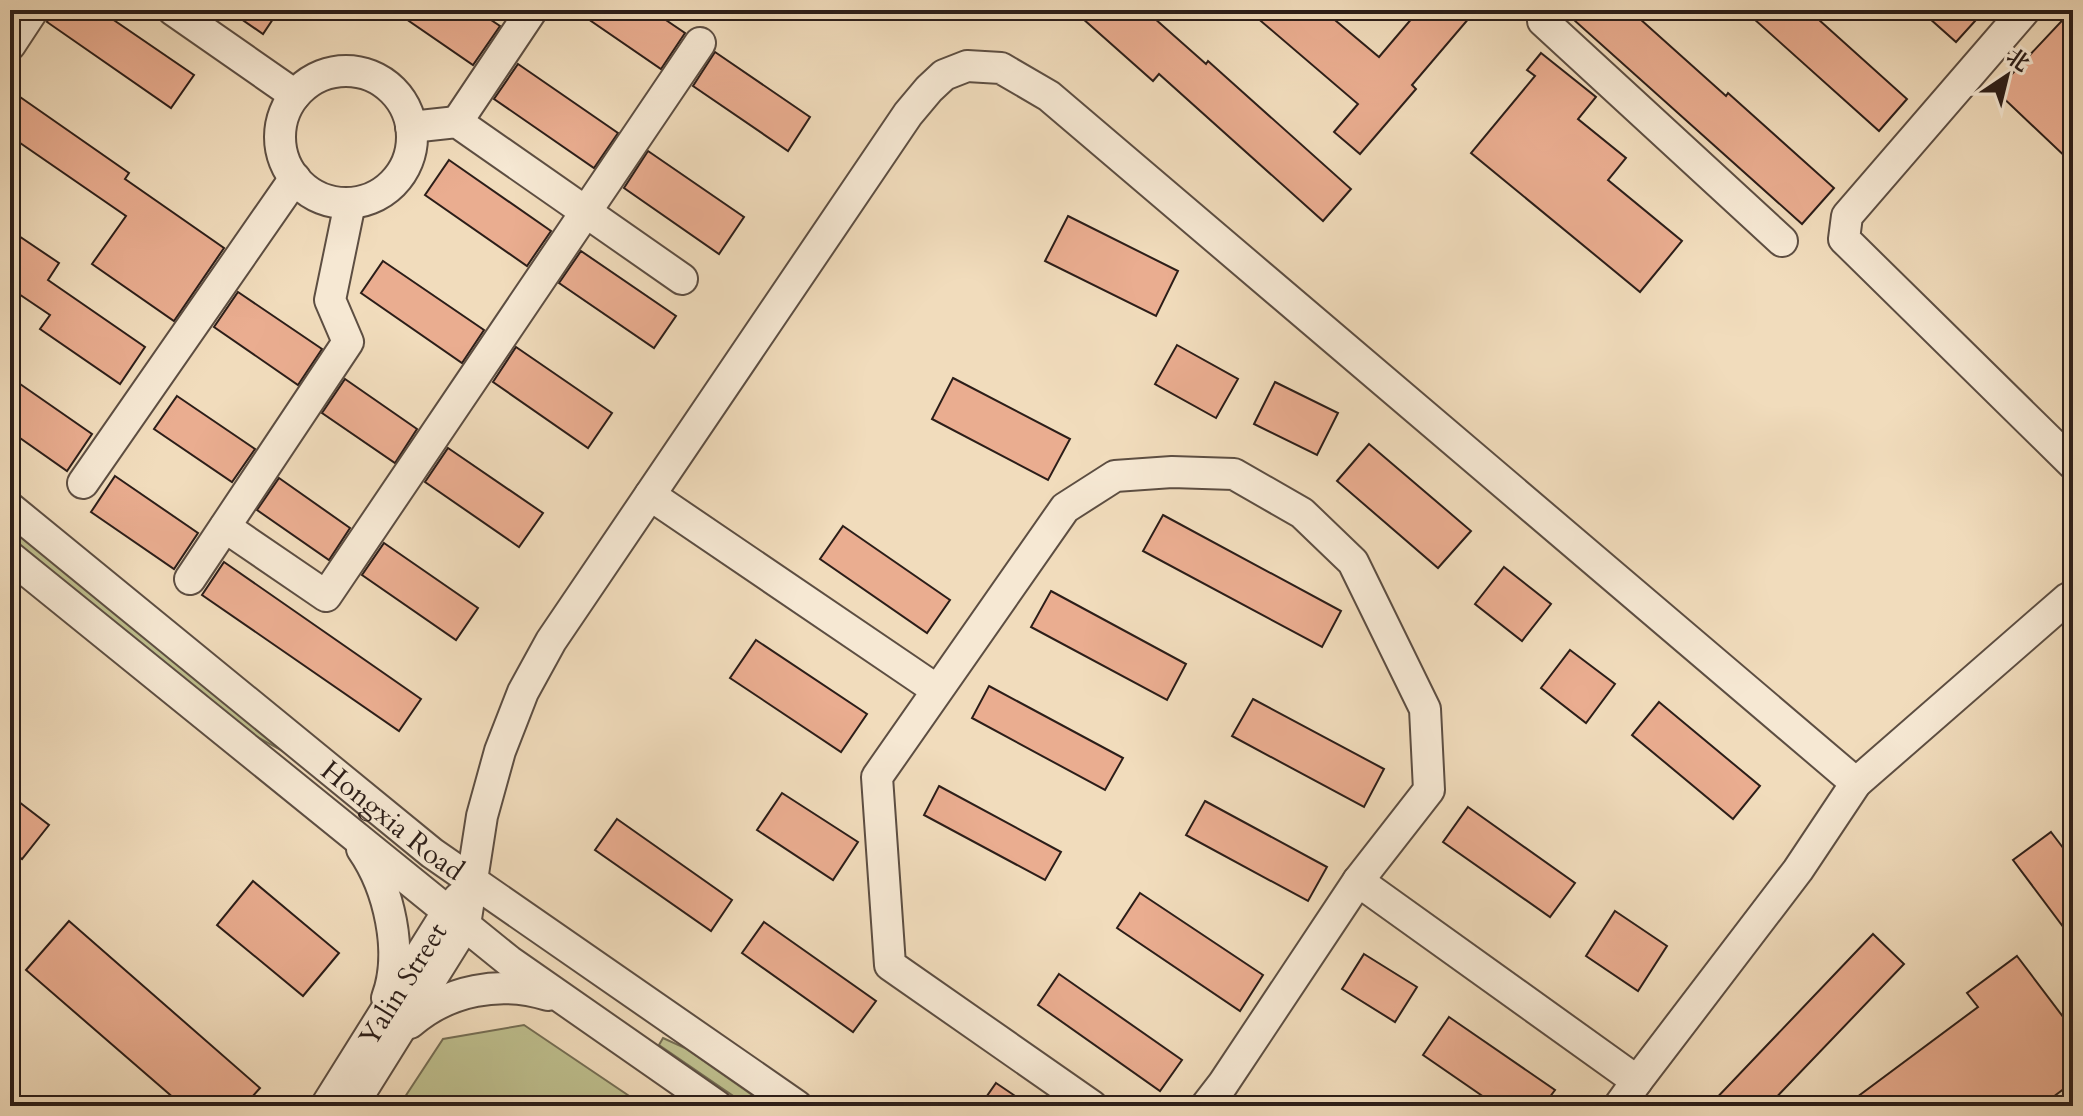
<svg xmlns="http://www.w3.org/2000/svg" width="2083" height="1116" font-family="Cardo,'Noto Serif SC',serif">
<rect width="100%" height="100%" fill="#f1dcbc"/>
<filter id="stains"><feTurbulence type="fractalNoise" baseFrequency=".0025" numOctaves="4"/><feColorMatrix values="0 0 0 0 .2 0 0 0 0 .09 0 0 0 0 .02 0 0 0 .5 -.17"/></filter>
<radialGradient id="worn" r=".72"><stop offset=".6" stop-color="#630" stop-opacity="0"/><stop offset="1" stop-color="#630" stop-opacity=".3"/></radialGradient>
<!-- green -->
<g fill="#bebf8e" stroke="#756e54" stroke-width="2">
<polygon points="10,523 286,753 234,724 10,540"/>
<polygon points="524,1025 644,1106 399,1106 443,1039"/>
<polygon points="663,1038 685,1048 768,1106 748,1106 659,1045"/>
</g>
<!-- building -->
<g fill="#eaad90" stroke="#2c1e19" stroke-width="2">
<polygon points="52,10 99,10 194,75 171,108 47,22"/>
<polygon points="228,10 279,10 263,34"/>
<polygon points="393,10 476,10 500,26 473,65"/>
<polygon points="575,10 651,10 685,33 661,69"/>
<polygon points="1073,10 1145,10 1206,64 1208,61 1351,189 1323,221 1159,74 1153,81"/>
<polygon points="1248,10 1323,10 1379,57 1419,10 1476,10 1412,85 1416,89 1360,154 1334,132 1358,104"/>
<polygon points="1583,10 1630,10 1726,96 1728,93 1834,188 1802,224 1574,20"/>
<polygon points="1744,10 1808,10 1907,99 1879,131"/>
<polygon points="1920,10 1985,10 1956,42"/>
<polygon points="2072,10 2073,10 2073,164 1996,91"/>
<polygon points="715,52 810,117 788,151 693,86"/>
<polygon points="1541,53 1596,97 1578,119 1626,158 1608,180 1682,241 1640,292 1471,153 1535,76 1527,70"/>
<polygon points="518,64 618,133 594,168 494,99"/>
<polygon points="10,90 129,173 125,179 224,248 174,321 92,264 126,216 10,136"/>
<polygon points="648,151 744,217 719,254 624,188"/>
<polygon points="449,160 551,231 527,266 425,195"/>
<polygon points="1068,216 1178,271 1156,316 1045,261"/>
<polygon points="10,230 59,263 48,280 145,347 120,384 40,329 50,315 10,288"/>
<polygon points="581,251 676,316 654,348 559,283"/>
<polygon points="383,261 484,330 462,363 361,293"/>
<polygon points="238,292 322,349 298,385 214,327"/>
<polygon points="1177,345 1238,379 1216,418 1155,384"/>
<polygon points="516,347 612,413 588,448 493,382"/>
<polygon points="10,377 92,434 67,471 10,431"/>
<polygon points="953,378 1070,439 1048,480 932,419"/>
<polygon points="345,379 417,429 395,463 322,413"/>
<polygon points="1275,382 1338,413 1317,455 1254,424"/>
<polygon points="177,396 255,449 232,482 154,429"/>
<polygon points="1369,444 1471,531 1438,568 1337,481"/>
<polygon points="448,448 543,513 519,547 425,482"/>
<polygon points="115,476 198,533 174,569 91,512"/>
<polygon points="279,478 350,528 329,560 257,510"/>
<polygon points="1163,515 1341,611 1322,647 1143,551"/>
<polygon points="843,526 950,600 927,633 820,559"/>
<polygon points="384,543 478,608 456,640 362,575"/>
<polygon points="224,562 421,699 399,731 202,595"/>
<polygon points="1504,567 1551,604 1522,641 1475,604"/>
<polygon points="1051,591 1186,664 1167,700 1031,627"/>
<polygon points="756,640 867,714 841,752 730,678"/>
<polygon points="1570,650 1615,684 1586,723 1541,688"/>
<polygon points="989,686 1123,758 1105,790 972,718"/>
<polygon points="1253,699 1384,769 1364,807 1232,736"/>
<polygon points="1659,702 1760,786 1733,819 1632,735"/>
<polygon points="939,786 1061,852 1045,880 924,815"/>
<polygon points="782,793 858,842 833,880 757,830"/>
<polygon points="10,795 49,825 22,859 10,850"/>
<polygon points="1205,801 1327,867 1308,901 1186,835"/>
<polygon points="1468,807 1575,883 1550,917 1443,842"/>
<polygon points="617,819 732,900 711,931 595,850"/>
<polygon points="2051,832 2073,861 2073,940 2013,860"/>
<polygon points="253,881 339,953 303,996 217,925"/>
<polygon points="1140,893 1263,975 1240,1011 1117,928"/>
<polygon points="1615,911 1667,946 1638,991 1586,956"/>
<polygon points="69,921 260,1088 244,1106 183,1106 26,970"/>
<polygon points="764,922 876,1001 853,1032 742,953"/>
<polygon points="1873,934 1904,964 1768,1106 1709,1106"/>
<polygon points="1364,954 1417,987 1395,1022 1342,989"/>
<polygon points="2017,956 2073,1030 2073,1082 2041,1106 1845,1106 1978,1007 1967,993"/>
<polygon points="1059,974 1182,1060 1160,1091 1038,1005"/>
<polygon points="1449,1017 1555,1090 1543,1106 1497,1106 1423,1055"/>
<polygon points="996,1083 1030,1106 980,1106"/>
</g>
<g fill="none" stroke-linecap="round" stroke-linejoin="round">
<defs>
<g id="minor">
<polyline points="173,10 295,95"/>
<polyline points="1553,10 1543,21 1782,241"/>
<polyline points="2025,10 1847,216 1844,239 2073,464"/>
<polyline points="10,45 33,10"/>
<circle cx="346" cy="137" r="66"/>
<polyline points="457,122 532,10"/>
<polyline points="411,127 457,122 682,279"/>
<polyline points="83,483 295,178"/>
<polyline points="650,495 937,690"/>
<path id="s1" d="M10 508 432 853 797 1106"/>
<polyline points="225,527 326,596 700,43"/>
<polyline points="10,557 509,961 717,1106"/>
<polyline points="190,579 348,342 330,300 350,203"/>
<path d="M362 849C389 888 404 952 387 998"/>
<polyline points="1358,881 1637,1081 1619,1106"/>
<path d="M410 1023C448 990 500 980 548 995"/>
<polyline points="1637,1081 1798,870 1856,783 2067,599 2073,596"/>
<path id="s2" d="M326 1106 448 911 459 898"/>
<polyline points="352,1106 465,925 482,816 500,751 523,692 551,641 908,114 929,89 944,75 967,66 1001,68 1049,96 1856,783"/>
<polyline points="1092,1106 890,965 877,777 1065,508 1115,476 1172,472 1234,474 1302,513 1353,562 1425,709 1429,790 1358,881 1223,1084 1206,1106"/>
</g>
</defs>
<!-- minor casing -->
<use href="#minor" stroke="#5d4e42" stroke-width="34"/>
<!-- minor -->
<use href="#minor" stroke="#f6e8d3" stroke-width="30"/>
</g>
<g text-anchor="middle" stroke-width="6" stroke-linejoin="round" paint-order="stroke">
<!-- street labels -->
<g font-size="28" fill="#2c1e19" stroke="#f6e8d3">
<text dy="10" stroke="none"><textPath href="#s1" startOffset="494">Hongxia Road</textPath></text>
<text dy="10" stroke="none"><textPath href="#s2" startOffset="144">Yalin Street</textPath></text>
</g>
</g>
<!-- margin -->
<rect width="2083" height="1116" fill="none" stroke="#f1dcbc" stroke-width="40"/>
<rect x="12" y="12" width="2059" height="1092" fill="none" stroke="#2c1e19" stroke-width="4"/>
<rect x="20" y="20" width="2043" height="1076" fill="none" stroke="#2c1e19" stroke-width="2"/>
<!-- north arrow -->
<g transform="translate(2007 76) rotate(35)" stroke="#f6e8d3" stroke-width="6" paint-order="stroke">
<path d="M0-6L14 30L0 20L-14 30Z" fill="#2c1e19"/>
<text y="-12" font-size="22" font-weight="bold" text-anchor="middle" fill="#2c1e19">北</text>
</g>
<rect width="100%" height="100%" filter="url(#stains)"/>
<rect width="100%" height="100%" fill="url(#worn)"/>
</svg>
